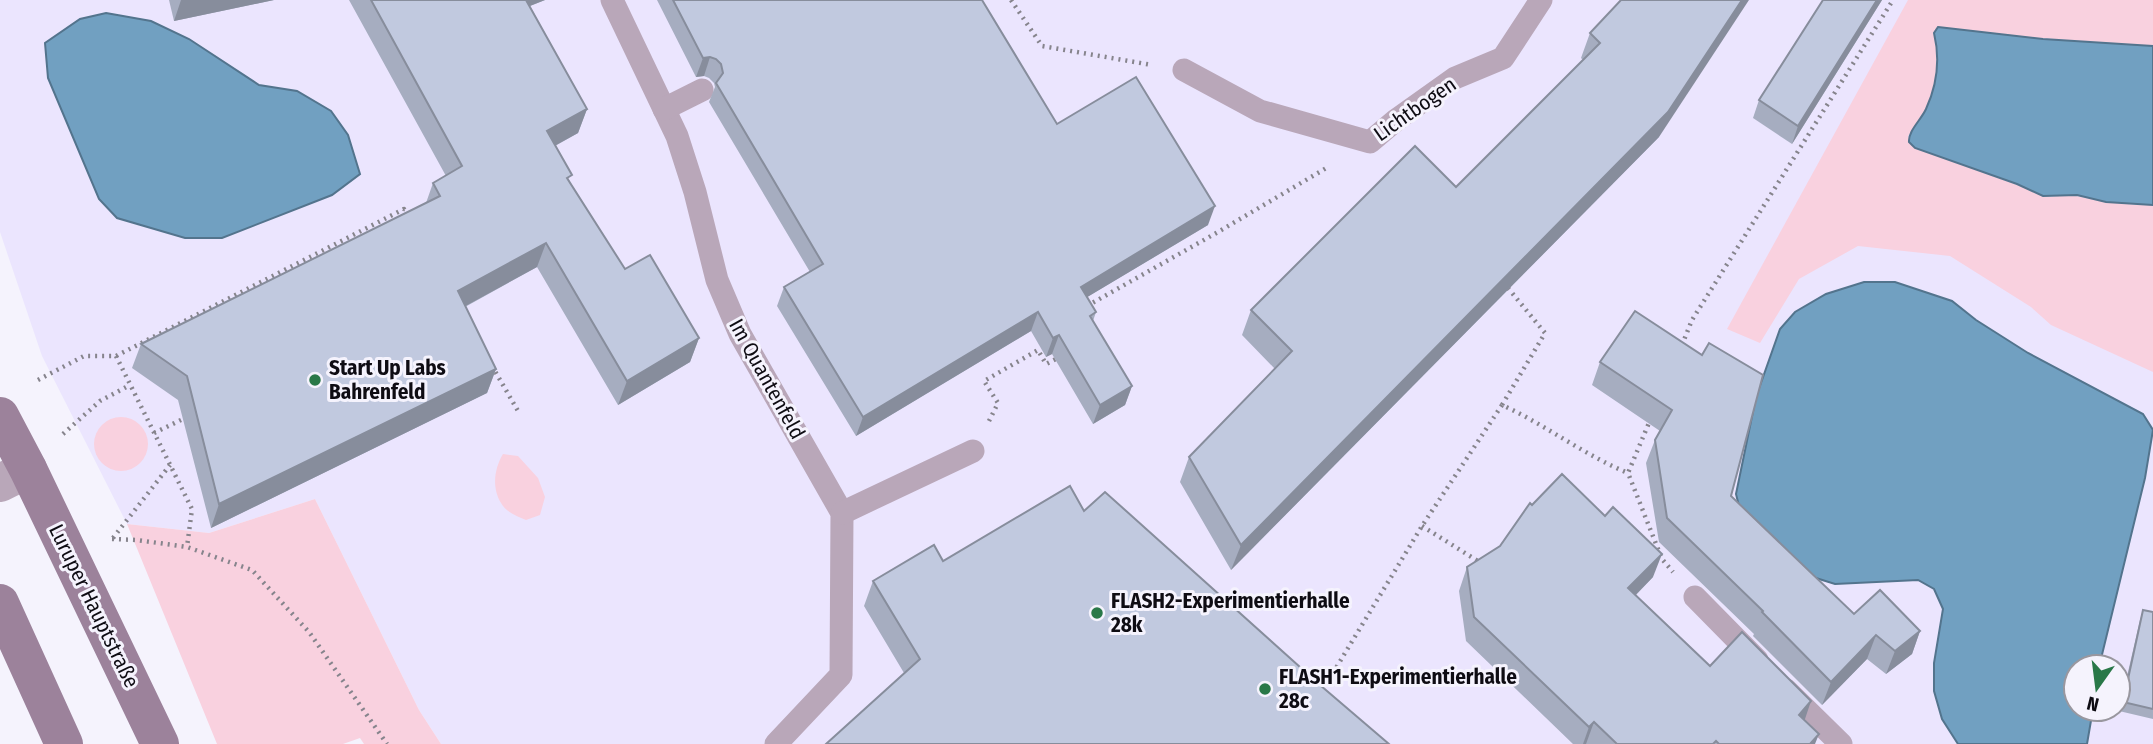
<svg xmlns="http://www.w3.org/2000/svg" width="2153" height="744" font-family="'Fira Sans Condensed',sans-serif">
<rect width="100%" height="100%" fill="#f5f3fd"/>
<!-- built -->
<path fill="#ebe5fe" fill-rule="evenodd" d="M0 0H2153V744H441L419 710 315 499 209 533 127 524 42 356 0 232ZM2076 667H2118V709H2076Z"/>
<!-- green -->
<g fill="#f9d1df">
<path d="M1908 0H2153V46L1982 34 1934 33C1943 70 1932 107 1908 136L1915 148 2051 197C2071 192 2087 199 2107 202 2122 204 2138 205 2153 205V372L2051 325 2031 307 1950 256 1858 246 1799 279 1760 343 1727 329Z"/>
<circle cx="121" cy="444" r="27"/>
<path d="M503 454 518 456 538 478 545 497 540 515 526 520C519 517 508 513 503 506 491 490 494 469 503 454Z"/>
<polygon points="315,499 419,710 441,744 364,744 360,738 343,744 217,744 127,524 209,533"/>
</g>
<!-- water -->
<g fill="#71a0c1" stroke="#53748d" stroke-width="2">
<polygon points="106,13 151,21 189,39 259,85 297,91 331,111 348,135 360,174 332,195 222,238 185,238 117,218 99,199 48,78 45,43 80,19"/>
<path d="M1938 27 2043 39 2153 46V205L2106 202 2077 195 2043 196 2017 184 1915 148 1909 142C1908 131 1921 120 1926 109 1937 85 1940 58 1934 33Z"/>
<polygon points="1864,282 1895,282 1952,301 1976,320 2028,353 2143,414 2153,430 2145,478 2099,667 2076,667 2076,709 2093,709 2087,744 1958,744 1942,719 1934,691 1934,663 1943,609 1934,589 1918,580 1835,584 1816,578 1795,563 1741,514 1736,494 1756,397 1780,329 1795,312 1826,294"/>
</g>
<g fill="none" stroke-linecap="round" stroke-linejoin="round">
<!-- path -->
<g stroke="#86848c" stroke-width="4.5" stroke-dasharray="2 5" stroke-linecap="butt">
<polyline points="1011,0 1042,46 1152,65"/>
<path d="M1508 288 1545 333 1502 405C1546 425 1584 455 1628 473"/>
<polyline points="1087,306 1218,232 1328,167"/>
<polyline points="1682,345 1692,320 1893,0"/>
<polyline points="116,356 192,509 187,547"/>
<polyline points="492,366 518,411"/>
<polyline points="38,380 84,356 116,356 404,209 408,215"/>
<polyline points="1651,418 1628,473 1662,559 1673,572"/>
<polyline points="989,421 998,403 984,381 1038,350 1046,364 1060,357"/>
<polyline points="154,433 183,419"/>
<polyline points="63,434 100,401 130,385"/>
<polyline points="113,538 170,465"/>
<polyline points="112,539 137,540 187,547 252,570 309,632 387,744"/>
<polyline points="1322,691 1422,526 1502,405"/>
</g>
<!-- service -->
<g stroke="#b9a7b9" stroke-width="23">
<polyline points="612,0 677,136 695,192 717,280 740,334 842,513 841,675 776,744"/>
<polyline points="1184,70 1260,111 1370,142 1396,120 1455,78 1503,58 1541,0"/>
<polyline points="664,109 702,90"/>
<polyline points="842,513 973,451"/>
<polyline points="1695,597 1757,660"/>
<polyline points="1786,690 1841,744"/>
</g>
<!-- tertiary -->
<polyline stroke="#b9a7b9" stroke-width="38" points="0,483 28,469"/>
<!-- secondary -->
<g stroke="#9c829b" stroke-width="38">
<polyline points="0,416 28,469 160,744"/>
<polyline points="0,603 64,744"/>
</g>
<!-- path-bridge -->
<polyline stroke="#86848c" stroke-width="4.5" stroke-dasharray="2 5" stroke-linecap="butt" points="1422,526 1481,563"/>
</g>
<!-- wall -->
<g fill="#a6adc0">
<polygon points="169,0 274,0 174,21"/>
<polygon points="349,0 545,0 530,6 587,109 578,133 555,146 570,182 625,269 699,338 690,362 618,405 537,267 465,307 496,369 487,393 211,528 178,400 132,368 141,344 426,203 433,183 446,176"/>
<polygon points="657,0 982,0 1057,124 1208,225 1087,297 1096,312 1093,321 1132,386 1125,405 1093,424 1052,354 1046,357 1031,331 856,436 777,306 784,287 810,272 709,102 715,87 714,83 709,78 704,76 696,77"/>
<polygon points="1621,0 1659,137 1231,570 1180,482 1189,457 1275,369 1242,335 1251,310 1456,187 1583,60 1581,58 1590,33"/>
<polygon points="1823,0 1882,0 1792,144 1753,118 1759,100"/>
<polygon points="1635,311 1731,496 1854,614 1920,631 1912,654 1886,674 1867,659 1822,705 1753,636 1754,634 1659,542 1646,463 1655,440 1660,431 1592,385 1600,362"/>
<polygon points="1532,505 1653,577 1635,596 1710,666 1804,720 1815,744 1573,744 1466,641 1459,591 1467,567 1500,546"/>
<polygon points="1084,511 904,673 864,606 873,581 943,561"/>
<polygon points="2143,610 2153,612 2153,719 2119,711 2140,620"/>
</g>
<!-- shaded-wall -->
<g fill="#878d9c">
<polygon points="181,0 274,0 174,21"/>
<polygon points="516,0 545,0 512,13"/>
<polygon points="1742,0 1749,0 1659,137 1231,570 1241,545"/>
<polygon points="1877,0 1882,0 1792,144 1798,126"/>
<polygon points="710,57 704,76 696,77 703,58"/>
<polygon points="587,109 578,133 538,155 547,131"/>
<polygon points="1215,206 1208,225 1074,305 1081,287"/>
<polygon points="546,243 537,267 449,315 458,291"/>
<polygon points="1038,312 1031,331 856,436 863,417"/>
<polygon points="1059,335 1052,354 1046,357 1053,338"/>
<polygon points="699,338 690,362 618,405 627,381"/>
<polygon points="496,369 487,393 211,528 219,504"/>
<polygon points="1132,386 1125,405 1093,424 1100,405"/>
<polygon points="1662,554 1653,577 1619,612 1628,588"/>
<polygon points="1920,631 1912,654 1886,674 1895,651"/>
<polygon points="1876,635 1867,659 1822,705 1831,682"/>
<polygon points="1811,701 1803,725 1799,715"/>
<polygon points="1594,722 1586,744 1583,744 1589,727"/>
<polygon points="1819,734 1815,744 1810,744"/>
</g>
<!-- building -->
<g fill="#c1c9df" stroke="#878d9c" stroke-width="2">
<polygon points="371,0 526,0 587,109 547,131 572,175 567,178 625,269 650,255 699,338 627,381 546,243 458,291 496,369 219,504 187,376 141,344 440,196 433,183 462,166"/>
<polygon points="673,0 982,0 1057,124 1136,77 1215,206 1081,287 1096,312 1090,316 1132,386 1100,405 1059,335 1053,338 1038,312 863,417 784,287 823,264 716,83 723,73 721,64 716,59 710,57 703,58"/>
<polygon points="1621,0 1742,0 1668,112 1241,545 1189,457 1292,351 1251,310 1415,146 1456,187 1600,43 1590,33"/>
<polygon points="1823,0 1877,0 1798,126 1759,100"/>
<polygon points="1635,311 1702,355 1709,343 1763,375 1731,496 1854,614 1880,590 1920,631 1895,651 1876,635 1831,682 1762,612 1763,611 1667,518 1655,440 1672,410 1600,362"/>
<polygon points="1562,474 1605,516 1613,507 1662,554 1628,588 1710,666 1742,632 1811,701 1799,715 1819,734 1810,744 1719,744 1716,741 1713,744 1617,744 1594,722 1589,727 1474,617 1467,567 1500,546 1530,503 1532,505"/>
<polygon points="1070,486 1084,511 1105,492 1320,685 1389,744 826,744 920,659 873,581 934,545 943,561"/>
<polygon points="2143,610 2153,612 2153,709 2123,702"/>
</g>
<!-- markers -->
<g fill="#297848" stroke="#f5f3fd" stroke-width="2.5">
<circle cx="315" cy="380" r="7"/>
<circle cx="1097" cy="613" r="7"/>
<circle cx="1265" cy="689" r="7"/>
</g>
<g text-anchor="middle" stroke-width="6" stroke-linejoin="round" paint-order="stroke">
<!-- street labels -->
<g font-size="21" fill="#0e0c13" stroke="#f5f3fd">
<text transform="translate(1415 109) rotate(-35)" y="7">Lichtbogen</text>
<text transform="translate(767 379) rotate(61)" y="7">Im Quantenfeld</text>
<text transform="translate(94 606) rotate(64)" y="7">Luruper Hauptstraße</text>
</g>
<!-- poi labels -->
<g font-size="21" font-weight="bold" fill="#0e0c13" stroke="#f5f3fd" text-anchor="start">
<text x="329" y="375">Start Up Labs<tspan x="329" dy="24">Bahrenfeld</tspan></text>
<text x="1111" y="608">FLASH2-Experimentierhalle<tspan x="1111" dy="24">28k</tspan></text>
<text x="1279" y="684">FLASH1-Experimentierhalle<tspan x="1279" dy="24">28c</tspan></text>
</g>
</g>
<!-- north arrow -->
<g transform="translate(2097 688) rotate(194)"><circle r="33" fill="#f5f3fd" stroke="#99979f" stroke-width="2"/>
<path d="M0-5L12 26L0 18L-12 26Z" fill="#297848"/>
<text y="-10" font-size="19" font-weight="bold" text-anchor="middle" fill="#0e0c13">N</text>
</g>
</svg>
